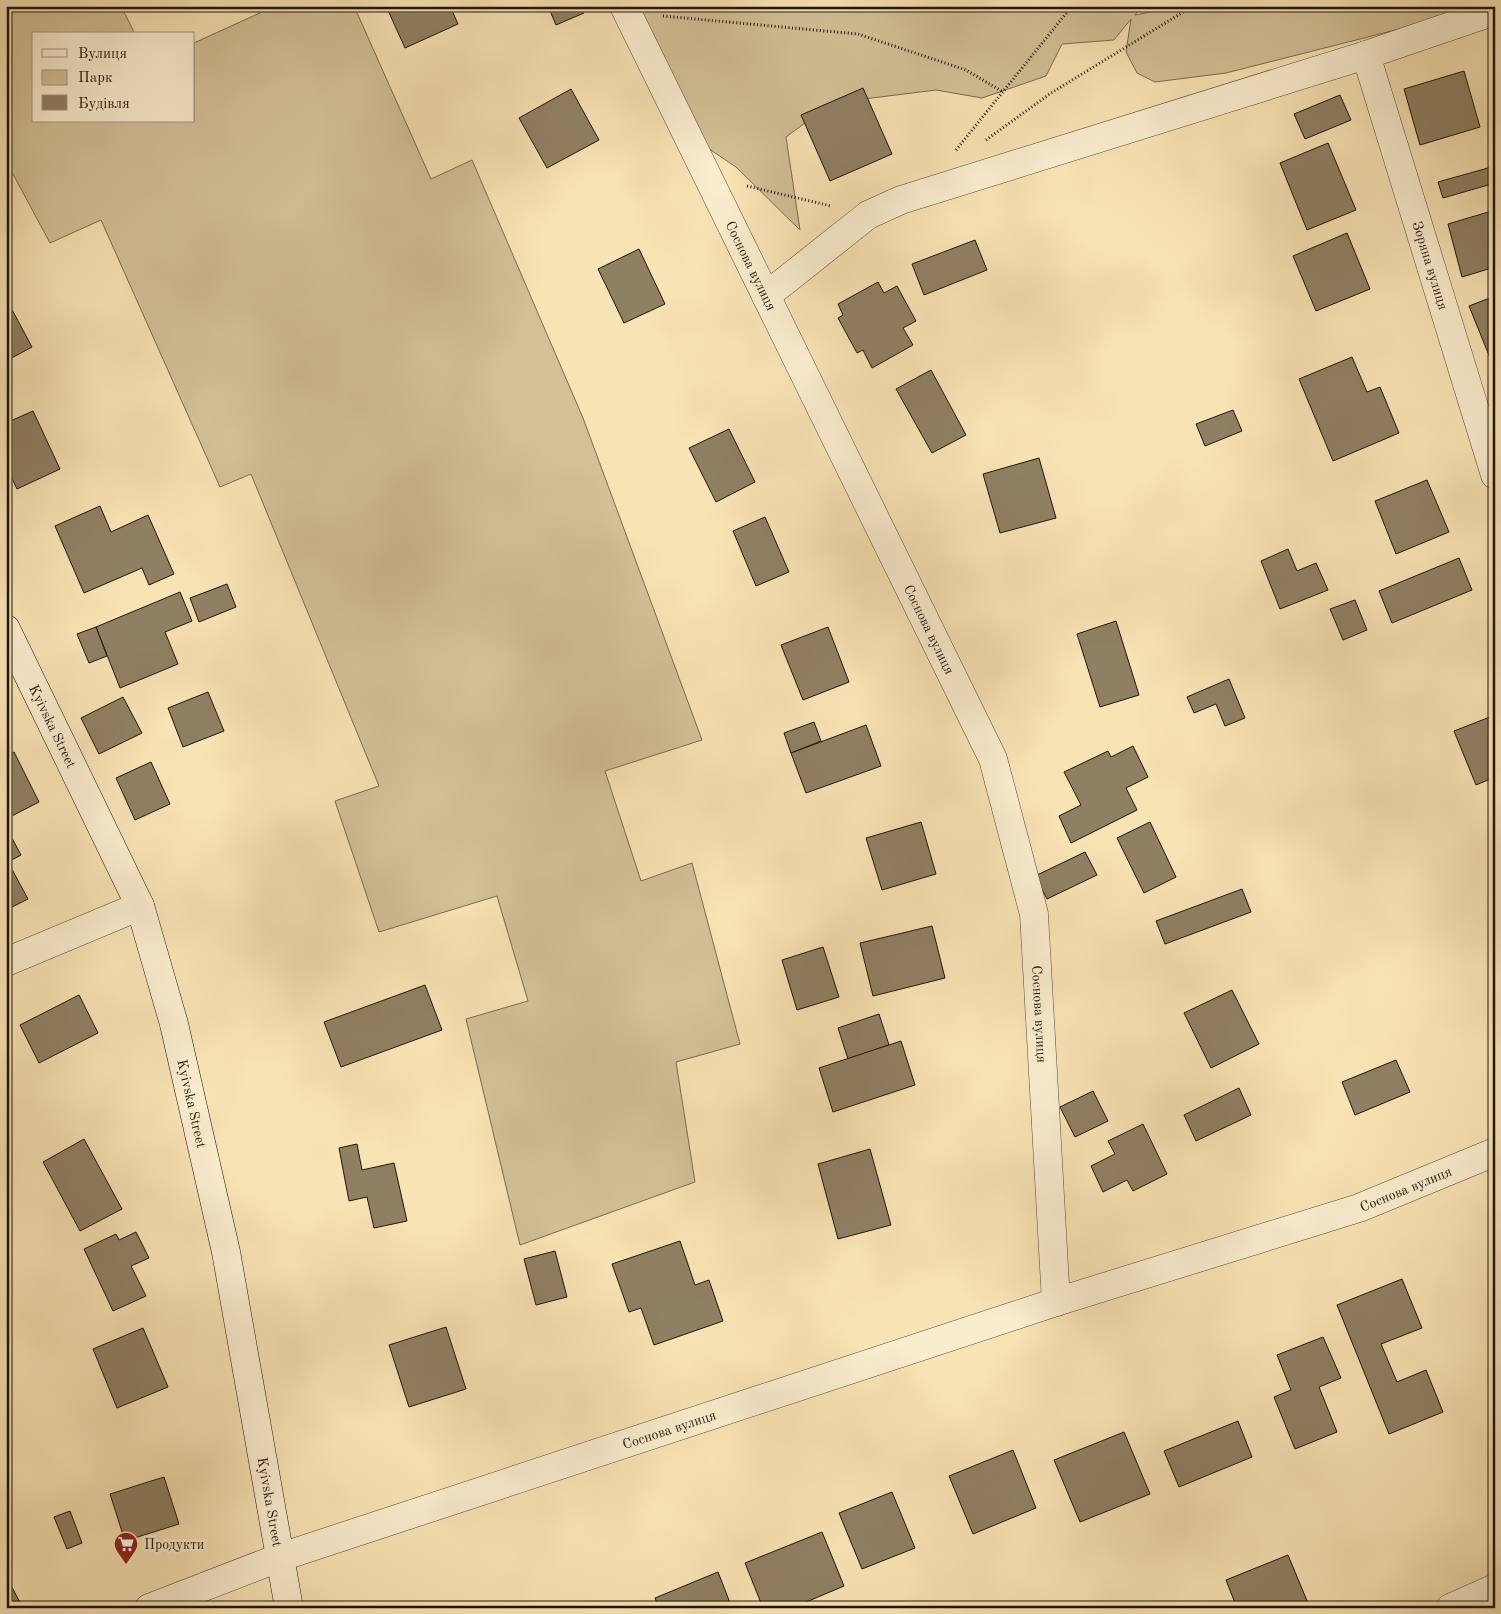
<svg xmlns="http://www.w3.org/2000/svg" width="1501" height="1614" font-family="'Old Standard TT',serif">
<rect width="100%" height="100%" fill="#f8e3b4"/>
<filter id="stains"><feTurbulence type="fractalNoise" baseFrequency=".004" numOctaves="4"/><feColorMatrix values="0 0 0 0 .2 0 0 0 0 .09 0 0 0 0 .02 0 0 0 .5 -.17"/></filter>
<radialGradient id="worn" r=".72"><stop offset=".6" stop-color="#630" stop-opacity="0"/><stop offset="1" stop-color="#630" stop-opacity=".3"/></radialGradient>
<!-- green -->
<g fill="#d3c097" stroke="#7a6a52">
<polygon points="6,6 121,6 135,34 34,34 34,121 194,121 194,43 275,6 354,6 431,179 472,160 583,418 702,740 605,771 641,881 692,863 740,1044 676,1062 695,1182 520,1245 466,1019 528,1001 497,896 379,932 335,801 379,786 251,474 220,487 101,220 50,243 6,161"/>
<polygon points="616,6 1142,6 1135,15 1182,6 1490,6 1226,73 1155,82 1137,73 1126,52 1131,19 1114,40 1062,44 1046,76 982,98 936,90 832,103 786,137 800,230 736,167 693,138"/>
</g>
<!-- building -->
<g fill="#908063" stroke="#20140c">
<polygon points="386,6 450,6 458,24 405,48"/>
<polygon points="548,6 582,6 584,13 556,25"/>
<polygon points="1464,71 1480,127 1420,145 1404,89"/>
<polygon points="863,88 892,154 830,181 801,115"/>
<polygon points="571,89 599,140 547,168 519,118"/>
<polygon points="1340,95 1351,120 1305,139 1294,114"/>
<polygon points="1328,143 1356,210 1307,230 1280,163"/>
<polygon points="1495,166 1495,183 1443,198 1438,182"/>
<polygon points="1495,210 1495,267 1462,277 1448,224"/>
<polygon points="1347,233 1370,289 1316,311 1293,256"/>
<polygon points="975,240 987,270 924,295 912,264"/>
<polygon points="639,249 665,304 624,323 598,269"/>
<polygon points="878,282 884,293 897,286 916,321 903,328 913,345 872,368 863,350 857,353 838,318 843,315 838,304"/>
<polygon points="1495,296 1495,370 1469,306"/>
<polygon points="10,306 32,347 6,361 6,308"/>
<polygon points="1352,357 1367,392 1380,387 1399,433 1333,461 1299,379"/>
<polygon points="931,370 966,435 932,453 896,389"/>
<polygon points="1233,410 1242,431 1205,446 1196,424"/>
<polygon points="33,411 60,469 17,489 6,466 6,423"/>
<polygon points="729,429 755,482 716,502 689,448"/>
<polygon points="1039,458 1056,518 1000,533 983,474"/>
<polygon points="1427,480 1449,532 1396,554 1375,501"/>
<polygon points="100,506 111,532 148,515 174,574 149,585 142,568 84,593 55,526"/>
<polygon points="765,517 789,572 756,586 733,531"/>
<polygon points="1288,549 1297,571 1316,563 1328,590 1280,609 1261,561"/>
<polygon points="1459,558 1472,590 1392,623 1379,591"/>
<polygon points="227,584 236,607 199,622 190,598"/>
<polygon points="180,592 192,621 165,632 178,664 120,688 96,627"/>
<polygon points="1355,600 1367,630 1343,640 1330,609"/>
<polygon points="1116,621 1139,695 1100,707 1077,634"/>
<polygon points="96,627 107,656 89,663 77,634"/>
<polygon points="828,627 849,682 803,700 781,645"/>
<polygon points="1229,679 1245,718 1225,726 1216,704 1194,713 1187,697"/>
<polygon points="208,692 224,731 183,747 168,708"/>
<polygon points="123,697 142,733 99,754 81,718"/>
<polygon points="1495,715 1495,777 1476,785 1454,731"/>
<polygon points="814,722 821,741 791,753 784,733"/>
<polygon points="866,725 881,766 806,793 791,753"/>
<polygon points="1133,746 1148,777 1126,788 1137,810 1071,843 1059,816 1081,805 1064,772 1108,751 1111,757"/>
<polygon points="14,752 39,802 6,819 6,756"/>
<polygon points="151,762 170,804 135,820 116,778"/>
<polygon points="921,822 936,874 882,890 866,838"/>
<polygon points="1150,822 1176,877 1144,893 1117,838"/>
<polygon points="6,827 21,855 8,862 28,899 6,910"/>
<polygon points="1085,852 1097,875 1047,899 1035,876"/>
<polygon points="1242,889 1251,912 1165,944 1156,921"/>
<polygon points="932,926 945,978 873,996 860,943"/>
<polygon points="823,947 839,997 797,1010 782,960"/>
<polygon points="425,985 442,1030 341,1067 324,1022"/>
<polygon points="1232,990 1259,1044 1211,1068 1184,1013"/>
<polygon points="79,995 98,1033 39,1063 20,1025"/>
<polygon points="879,1014 889,1045 848,1059 838,1028"/>
<polygon points="901,1041 915,1085 833,1112 819,1068"/>
<polygon points="1396,1060 1410,1092 1355,1115 1342,1082"/>
<polygon points="1239,1088 1251,1115 1196,1141 1184,1115"/>
<polygon points="1093,1091 1108,1121 1075,1137 1060,1107"/>
<polygon points="1143,1124 1167,1174 1133,1191 1127,1180 1103,1192 1091,1166 1115,1154 1108,1141"/>
<polygon points="84,1139 122,1209 80,1231 43,1162"/>
<polygon points="357,1144 362,1170 394,1163 407,1221 374,1228 367,1197 349,1201 339,1148"/>
<polygon points="870,1149 891,1225 838,1239 818,1164"/>
<polygon points="136,1232 149,1258 131,1266 146,1296 113,1311 84,1249 116,1234 119,1240"/>
<polygon points="680,1241 695,1285 709,1280 723,1321 654,1345 641,1308 629,1312 612,1264"/>
<polygon points="555,1251 567,1297 536,1305 524,1259"/>
<polygon points="1402,1279 1422,1328 1381,1344 1397,1382 1426,1370 1443,1412 1389,1434 1337,1305"/>
<polygon points="446,1327 466,1389 409,1407 389,1345"/>
<polygon points="143,1328 168,1387 117,1408 93,1349"/>
<polygon points="1323,1337 1341,1378 1319,1387 1337,1432 1295,1449 1274,1397 1291,1390 1277,1355"/>
<polygon points="1238,1421 1252,1457 1179,1487 1164,1451"/>
<polygon points="1124,1432 1150,1494 1080,1522 1054,1460"/>
<polygon points="1013,1450 1036,1508 973,1534 949,1476"/>
<polygon points="164,1477 179,1524 125,1541 110,1494"/>
<polygon points="892,1492 915,1548 862,1569 839,1513"/>
<polygon points="70,1511 82,1543 67,1549 54,1517"/>
<polygon points="822,1532 844,1586 792,1608 763,1608 745,1563"/>
<polygon points="1288,1555 1310,1608 1237,1608 1226,1580"/>
<polygon points="718,1572 732,1608 659,1608 655,1598"/>
<polygon points="6,1576 23,1608 6,1608"/>
</g>
<g fill="none" stroke-linecap="round" stroke-linejoin="round">
<defs>
<g id="street">
<path id="s1" d="M624 6 993 759 1034 914 1056 1302"/>
<path id="s2" d="M1366 55 1495 475"/>
<polyline points="766,296 868,215 901,200 1366,55 1495,11"/>
<polyline points="6,962 140,906"/>
<path id="s3" d="M149 1608 281 1557 1056 1302 1359 1208 1495 1152"/>
<polyline points="1450,1608 1495,1588"/>
</g>
<g id="secondary">
<path id="s4" d="M6 629 140 906 174 1024 226 1252 289 1608"/>
</g>
</defs>
<!-- street casing -->
<use href="#street" stroke="#564836" stroke-width="29"/>
<!-- secondary casing -->
<use href="#secondary" stroke="#20140c" stroke-width="29"/>
<!-- path -->
<g stroke="#20140c" stroke-width="3" stroke-dasharray="1 2.5" stroke-linecap="butt">
<polyline points="663,16 858,34 966,70 1003,92"/>
<polyline points="986,140 1051,93 1193,6"/>
<polyline points="956,150 1072,6"/>
<polyline points="747,186 831,206"/>
</g>
<!-- street -->
<use href="#street" stroke="#faedce" stroke-width="28"/>
<!-- secondary -->
<use href="#secondary" stroke="#faedce" stroke-width="28"/>
</g>
<!-- icons -->
<defs>
<symbol id="supermarket-pin" viewBox="-11 -11 22 30"><path d="M0 17L-7.5 6A9.5 9.5 0 1 1 7.5 6Z" fill="#8f2418" stroke="#faedce"/><path d="M-6-5.5h2.5l.6 2H6L4.5 2H-2.5L-4.4-4H-6ZM-1.5 3.2a1.3 1.3 0 1 0 .1 0ZM3 3.2a1.3 1.3 0 1 0 .1 0Z" fill="#fff"/></symbol>
</defs>
<g fill-rule="evenodd">
<use href="#supermarket-pin" x="112" y="1530" width="28" height="38"/>
</g>
<g text-anchor="middle" stroke-width="5" stroke-linejoin="round" paint-order="stroke">
<!-- street labels -->
<g font-size="14" fill="#20140c" stroke="#faedce">
<text dy="5" stroke="none"><textPath href="#s1" startOffset="289">Соснова вулиця</textPath></text>
<text dy="5" stroke="none"><textPath href="#s2" startOffset="220">Зоряна вулиця</textPath></text>
<text dy="5" stroke="none"><textPath href="#s1" startOffset="694">Соснова вулиця</textPath></text>
<text dy="5" stroke="none"><textPath href="#s4" startOffset="108">Kyivska Street</textPath></text>
<text dy="5" stroke="none"><textPath href="#s1" startOffset="1099">Соснова вулиця</textPath></text>
<text dy="5" stroke="none"><textPath href="#s4" startOffset="512">Kyivska Street</textPath></text>
<text dy="5" stroke="none"><textPath href="#s3" startOffset="1325">Соснова вулиця</textPath></text>
<text dy="5" stroke="none"><textPath href="#s3" startOffset="550">Соснова вулиця</textPath></text>
<text dy="5" stroke="none"><textPath href="#s4" startOffset="918">Kyivska Street</textPath></text>
</g>
<!-- poi labels -->
<g font-size="14" fill="#20140c" stroke="#faedce" text-anchor="start">
<text x="144" y="1549">Продукти</text>
</g>
</g>
<!-- margin -->
<rect width="1501" height="1614" fill="none" stroke="#f8e3b4" stroke-width="25"/>
<rect x="8" y="8" width="1486" height="1599" fill="none" stroke="#20140c" stroke-width="2.5"/>
<rect x="12" y="12" width="1476" height="1589" fill="none" stroke="#20140c"/>
<!-- legend -->
<rect x="32" y="32" width="162" height="90" fill="#faedce" stroke="#a39680"/>
<rect x="42" y="49" width="25" height="8" fill="#faedce" stroke="#a39680"/>
<text x="78" y="58" font-size="15" fill="#20140c">Вулиця</text>
<rect x="42" y="70" width="25" height="15" fill="#d3c097" stroke="#a39680"/>
<text x="78" y="82" font-size="15" fill="#20140c">Парк</text>
<rect x="42" y="95" width="25" height="15" fill="#908063" stroke="#a39680"/>
<text x="78" y="108" font-size="15" fill="#20140c">Будівля</text>
<rect width="100%" height="100%" filter="url(#stains)"/>
<rect width="100%" height="100%" fill="url(#worn)"/>
</svg>
